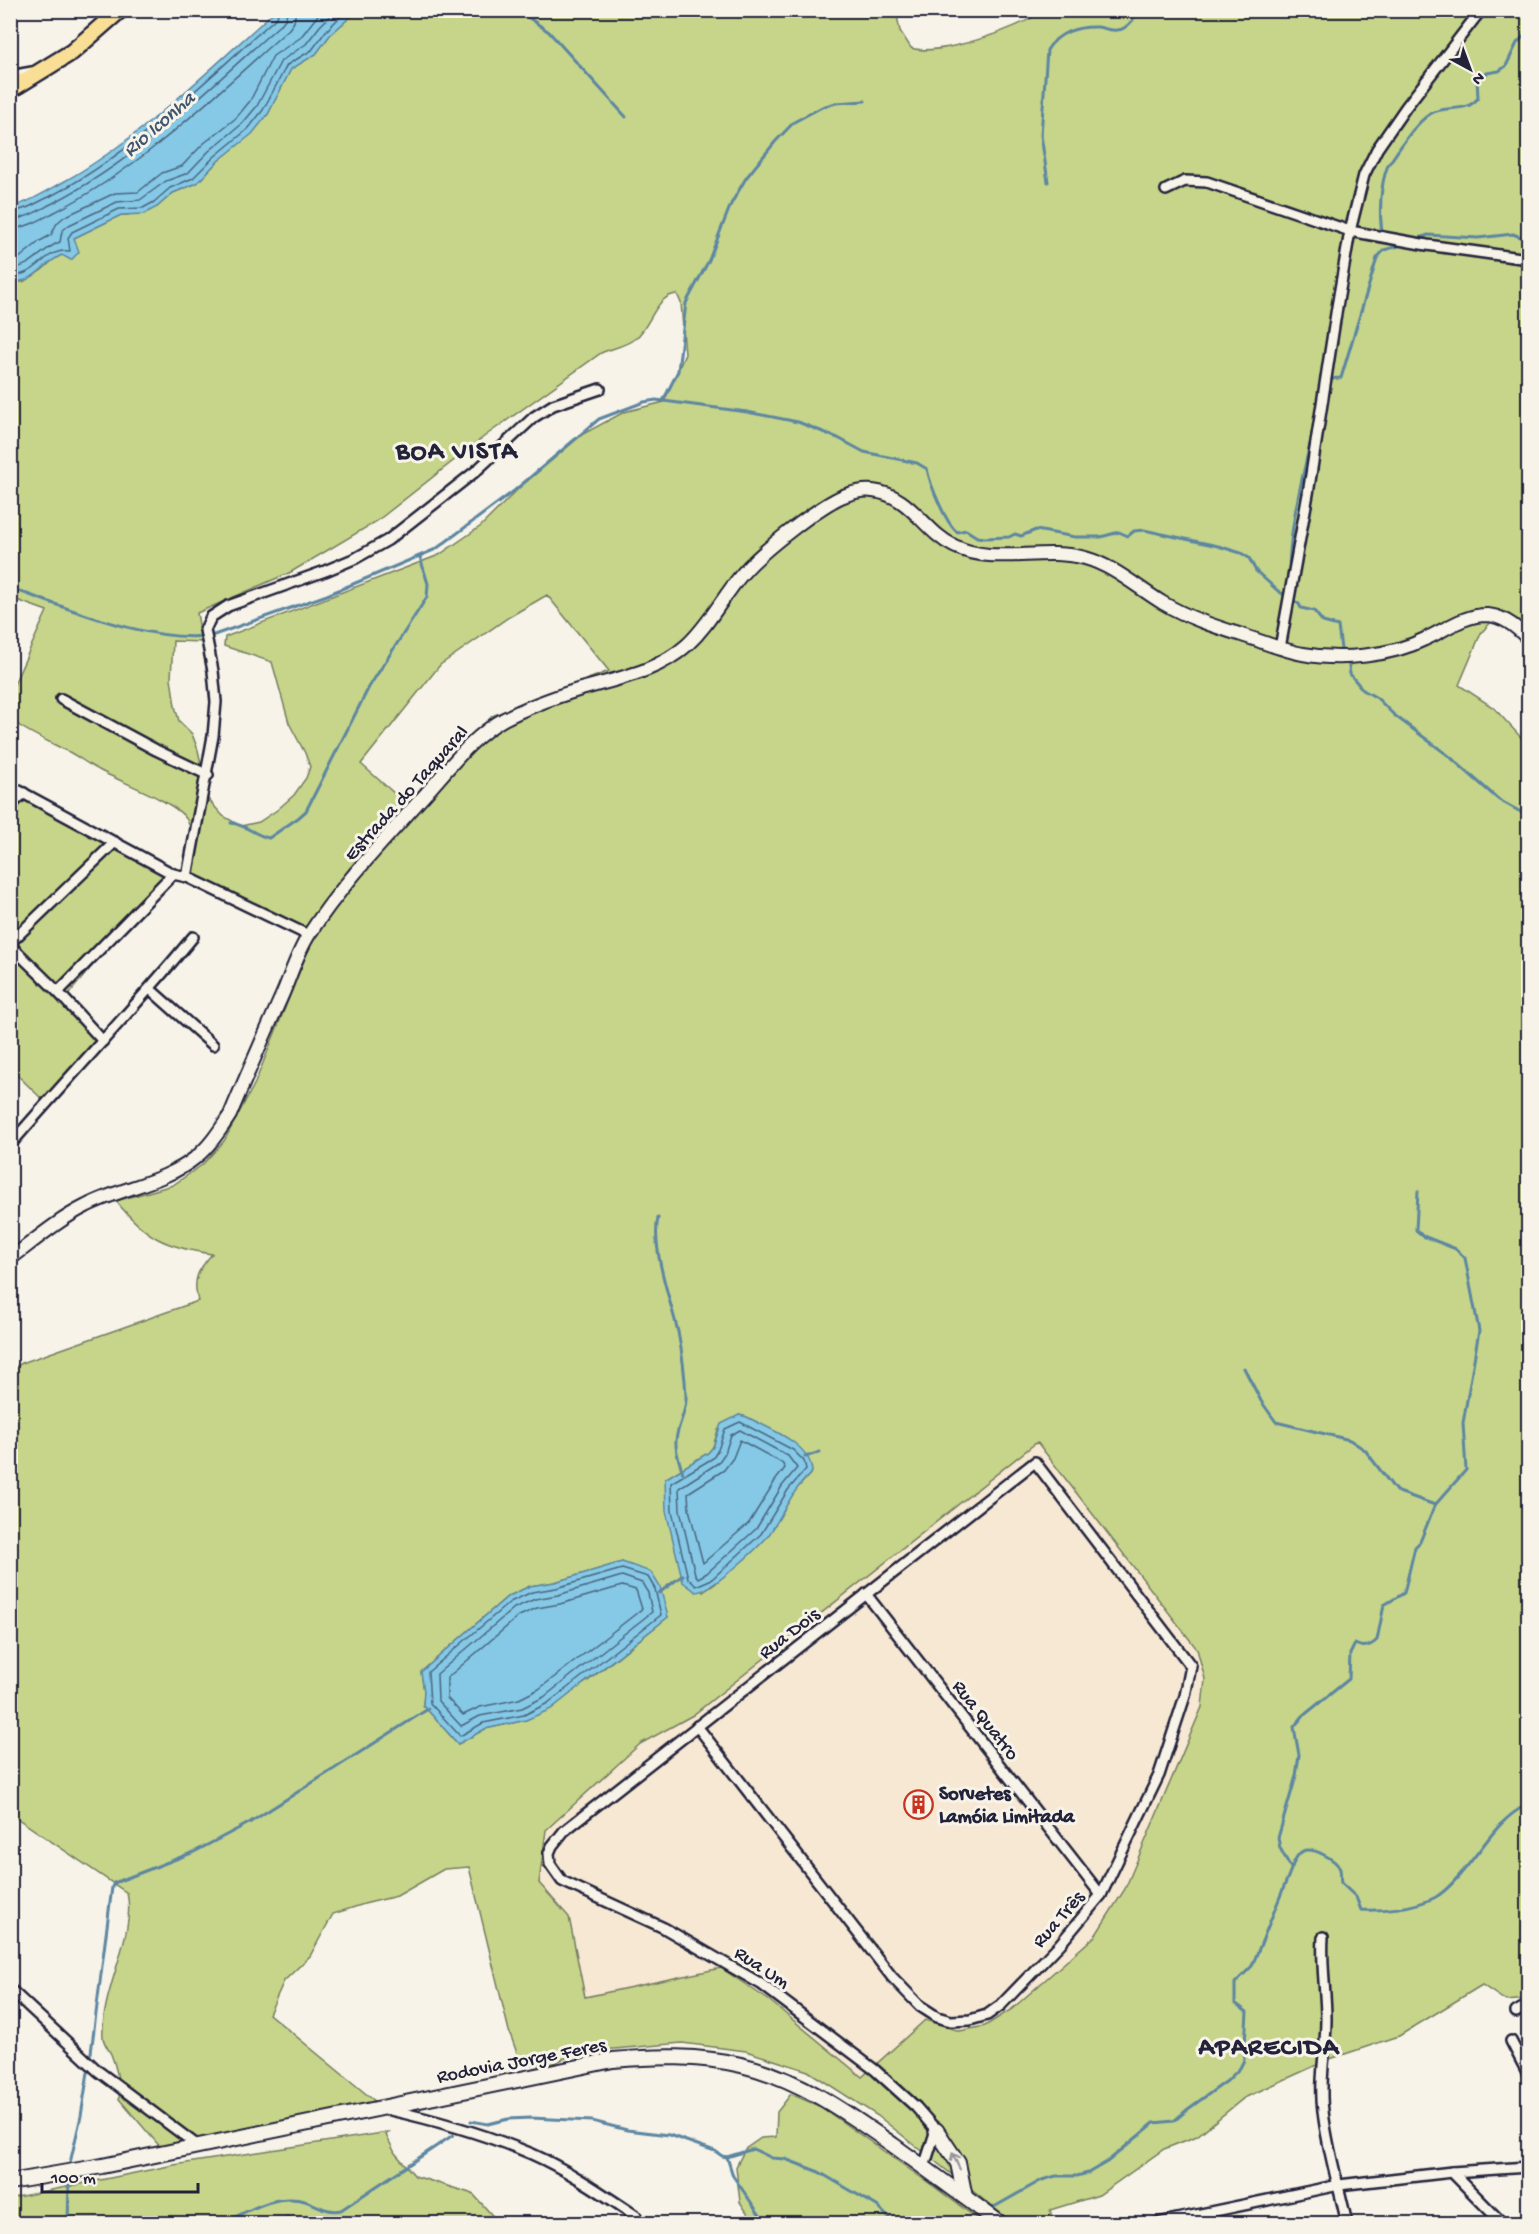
<svg xmlns="http://www.w3.org/2000/svg" width="1539" height="2234" font-family="'Gochi Hand',sans-serif">
<rect width="100%" height="100%" fill="#f7f3e8"/>
<filter id="ink" filterUnits="userSpaceOnUse"><feTurbulence type="fractalNoise" baseFrequency=".0167" numOctaves="2"/><feDisplacementMap in="SourceGraphic" scale="12" xChannelSelector="R" yChannelSelector="G"/><feConvolveMatrix kernelMatrix="1 2 1 2 8 2 1 2 1" color-interpolation-filters="sRGB"/></filter>
<g filter="url(#ink)">
<!-- built -->
<polygon fill="#f6e8d3" points="1038,1442 1197,1649 1205,1679 1202,1707 1125,1889 1095,1936 1012,2009 985,2026 960,2031 925,2020 862,2078 770,2001 721,1969 585,1997 569,1917 539,1883 546,1830 640,1744 693,1715"/>
<!-- green -->
<g fill="#c6d589" stroke="#747c62" stroke-width="1.5" fill-rule="evenodd">
<path d="M357 11H896L900 31 911 48C937 57 1020 29 1042 11H1528V629L1519 624 1493 620 1481 633 1459 685 1494 708 1528 745V1999L1506 2001 1482 1985 1399 2036 1330 2059 1244 2098 1197 2136 1164 2149 1099 2195 1050 2210 1054 2223H1013L878 2116 808 2071 746 2051 682 2043 580 2052 549 2065 521 2064 509 2031 469 1867 444 1869 397 1896 364 1904 333 1914 310 1956 284 1981 269 2014 376 2102 162 2149 119 2099C120 2083 117 2069 111 2054 108 2049 104 2043 103 2038 100 1991 137 1935 127 1893L11 1814 10 1370 22 1363 198 1301C192 1279 198 1270 212 1254 165 1247 146 1238 116 1201L173 1185 202 1165 224 1141 255 1083 311 943 189 874C192 855 196 838 187 820 177 802 118 781 99 770 88 765 78 756 67 751 48 741 28 733 11 720V691L47 611 11 598V282H23L42 270 54 259 62 255 74 238 121 215H127L157 207 173 193 197 183 218 161 252 133 268 114 291 69 316 54 330 35ZM677 294 681 303 685 354 664 402 624 412 583 434 519 488 481 526 439 555 225 637 224 646 272 662 289 723 305 753 310 767 306 778 294 795 277 810 259 822 241 826 223 816 208 799 203 786 202 768 198 750 192 734 179 721 175 706 171 678 173 641 202 642 197 613 291 572 377 521 485 436 601 353C613 348 626 346 636 338 651 325 656 295 677 294ZM547 595 609 671 492 716 412 809 361 764 440 665 509 617ZM739 1415 747 1417 796 1445 812 1472 793 1493 766 1538 715 1584 703 1592 668 1477 708 1453 713 1447 718 1430ZM1037 1442 1197 1649 1205 1679 1202 1707 1125 1889 1095 1936 1012 2009 985 2026 960 2031 925 2020 862 2077 770 2001 721 1968 585 1997 569 1917 539 1883 546 1830 640 1744 693 1715ZM622 1562 668 1617 588 1681 526 1720 485 1729 458 1744 423 1705 424 1691 421 1672 507 1597 530 1586 555 1582Z"/>
<polygon points="10,790 166,877 68,995 100,1048 48,1105 11,1069"/>
<polygon points="791,2094 821,2107 936,2188 983,2223 754,2223 740,2202 736,2167 745,2149 761,2138 776,2137 777,2112"/>
<polygon points="389,2132 386,2135 395,2153 415,2176 473,2194 499,2223 299,2224 287,2216 279,2224 11,2223 11,2198 12,2198 174,2165"/>
</g>
<!-- water -->
<g fill="#85c9e6" stroke="#5d86a2" stroke-width="1.5">
<path d="M276 10 357 11 330 35 316 54 291 69 268 114 252 134 218 161 197 183 173 193 157 207 144 214 121 215 74 238 79 252 71 260 62 255C41 264 36 283 11 282V207C30 202 47 191 65 181 141 138 210 69 276 10Z"/>
<path d="M739 1415 747 1417C769 1429 811 1443 812 1472 806 1478 799 1485 794 1493 785 1507 778 1522 768 1536 757 1549 712 1591 696 1592L683 1582 666 1511 665 1479 708 1453 713 1447 721 1424Z"/>
<polygon points="622,1562 651,1572 660,1587 668,1617 551,1709 526,1720 485,1729 458,1744 423,1705 424,1691 421,1672 507,1597 530,1586 555,1582"/>
</g>
<g fill="none" stroke-linecap="round" stroke-linejoin="round">
<!-- shore -->
<g stroke="#4a657f" stroke-width="1.5">
<path d="M10 212C24 211 36 203 49 197 134 153 206 80 277 17L279 10"/>
<path d="M10 220C26 219 39 210 53 203 139 159 210 87 282 23L286 18 287 10"/>
<path d="M10 229C26 228 40 220 53 213 142 168 215 95 289 29L294 22 296 10"/>
<polyline points="10,259 18,259 40,241 51,235 57,223 64,217 115,193 138,192 162,173 182,166 203,144 236,118 250,101 273,56 300,38 322,10"/>
<path d="M10 268C31 269 41 249 60 242L62 231 69 225 117 202 140 200 166 181 188 173 209 151 242 124 257 106 281 61 306 44 320 26 336 10"/>
<path d="M10 276C40 276 43 248 70 251L68 238 72 232 119 209 143 208 154 202 170 188 193 178 214 157 248 129 263 110 287 65 312 50 326 31 347 10"/>
<polygon points="740,1422 793,1450 804,1461 806,1469 788,1490 761,1534 712,1579 696,1586 688,1578 672,1511 671,1483 713,1458 718,1450 725,1429"/>
<polygon points="740,1430 788,1456 797,1468 782,1486 756,1529 707,1573 698,1578 695,1574 680,1510 679,1488 718,1463 725,1453 731,1435"/>
<polygon points="740,1440 782,1463 785,1468 775,1481 749,1523 703,1563 689,1509 688,1493 724,1470 733,1458"/>
<polygon points="622,1569 648,1577 655,1589 661,1615 548,1703 524,1715 483,1723 460,1736 430,1703 428,1672 510,1602 532,1592 556,1588"/>
<polygon points="622,1576 642,1583 648,1593 652,1612 544,1697 522,1708 480,1716 461,1726 438,1701 437,1674 514,1608 535,1599 558,1595"/>
<polygon points="622,1586 636,1590 642,1609 539,1689 519,1699 480,1707 463,1715 447,1698 447,1678 519,1616 537,1608 560,1604"/>
</g>
<!-- stream -->
<g stroke="#5d86a2" stroke-width="3">
<polyline points="518,10 549,32 626,117"/>
<path d="M1048 182 1041 135 1047 50C1058 32 1078 26 1098 27 1104 28 1110 31 1117 30 1124 30 1128 25 1133 20V10"/>
<path d="M1382 234C1379 212 1380 185 1388 165 1400 149 1413 125 1430 114 1446 104 1466 114 1478 98L1477 79 1487 73 1499 71 1506 66 1517 43 1528 32"/>
<polyline points="1415,240 1428,235 1478,238 1513,234 1525,239 1528,243"/>
<polyline points="1330,321 1335,295"/>
<polyline points="1327,379 1341,378 1377,258 1384,250 1406,244"/>
<polyline points="663,401 678,371 686,303 709,260 731,204 746,178 775,142 794,122 822,107 836,103 865,101"/>
<path d="M1289 575C1289 522 1305 471 1315 420"/>
<path d="M10 588C68 608 153 645 214 635L327 595 436 549 514 491 599 419 644 402 656 400 747 412 798 422 838 438 864 452 917 463 927 469C930 484 945 522 957 532L966 530 977 537 985 538 1009 537 1015 534 1021 536 1036 530 1075 537H1101L1119 532 1128 536 1134 531 1144 530 1218 546 1241 553 1249 558 1256 571 1278 591 1299 604 1301 608 1314 611 1323 622 1338 626 1341 649 1344 654"/>
<polyline points="1348,660 1350,674 1363,690 1377,698 1394,715 1449,756 1499,800 1528,816"/>
<path d="M231 823C247 825 254 835 269 838L298 818 306 811 369 687 427 597 428 584 420 557"/>
<path d="M658 1218C651 1248 671 1302 678 1332 682 1352 685 1375 686 1396 687 1412 677 1426 676 1441 675 1452 680 1463 683 1473"/>
<polyline points="1244,1368 1261,1401 1276,1422 1350,1440 1365,1450 1396,1491 1435,1505"/>
<polyline points="805,1457 820,1452"/>
<polyline points="659,1593 683,1575"/>
<path d="M1291 1868 1280 1848 1278 1838 1296 1776 1299 1755 1294 1727 1303 1716 1349 1679 1350 1654 1355 1644C1364 1649 1371 1646 1377 1640L1384 1605 1404 1593 1415 1547 1420 1542 1435 1505 1466 1470 1463 1423 1479 1331 1465 1258 1456 1249 1423 1236 1416 1230 1418 1191"/>
<polyline points="91,2053 112,1887 114,1883 194,1852 249,1823 428,1709"/>
<polyline points="471,2121 488,2124 508,2119 531,2118 592,2121 627,2130 669,2135 715,2151 722,2156 727,2157 753,2149 772,2158 785,2159 819,2172 877,2206 895,2224"/>
<polyline points="727,2157 733,2176 766,2224"/>
<polyline points="70,2163 81,2116 88,2072"/>
<path d="M994 2207 1042 2180 1056 2176H1077L1088 2173 1107 2162 1154 2123 1174 2121 1188 2109 1227 2081 1240 2068 1244 2060 1247 2012 1235 2003V1983L1252 1966 1294 1862C1296 1858 1298 1853 1303 1851 1313 1847 1336 1859 1340 1869 1341 1873 1340 1879 1341 1883L1356 1897 1361 1910C1384 1911 1413 1908 1434 1898 1449 1891 1469 1864 1479 1851 1494 1831 1506 1815 1528 1804"/>
<polyline points="68,2224 69,2182"/>
<path d="M221 2224C248 2211 275 2193 305 2201 318 2205 327 2213 341 2210L453 2135"/>
<polyline points="967,2224 978,2217"/>
</g>
<defs>
<g id="minor">
<polyline points="10,76 32,72"/>
<polyline points="1166,190 1185,181 1207,182 1350,231 1427,245 1528,259"/>
<polyline points="1280,648 1308,494 1337,307 1350,231 1364,175 1377,149 1406,107 1481,10"/>
<polyline points="61,699 156,750 208,775"/>
<polyline points="10,786 173,874 187,877 308,935"/>
<polyline points="10,806 24,793"/>
<polyline points="187,877 213,736 216,702 213,671 205,630 211,617 228,606 325,571 356,558 388,540 476,471 534,417 553,405 600,389"/>
<polyline points="10,943 115,842"/>
<polyline points="10,945 58,992 103,1041"/>
<polyline points="150,989 213,1045"/>
<polyline points="58,992 173,874"/>
<path d="M10 1145C70 1075 134 1009 193 937"/>
<polyline points="866,1594 1101,1895"/>
<polyline points="697,1726 892,1977 920,2006 937,2017 951,2021 970,2020 987,2015 1001,2005 1060,1944 1101,1895 1159,1775 1185,1696 1191,1666 1035,1462 564,1831 552,1846 549,1853 550,1864 562,1881 664,1928 761,1984 875,2070 916,2107 936,2130 924,2167"/>
<path d="M1323 1937C1321 1964 1326 1991 1326 2019 1326 2050 1319 2081 1323 2111 1327 2149 1339 2186 1347 2224"/>
<polyline points="10,1989 98,2071 198,2146"/>
<polyline points="1516,2012 1528,2005"/>
<polyline points="1511,2041 1528,2074"/>
<path d="M386 2109C435 2120 485 2134 532 2154 568 2170 603 2194 636 2216"/>
<polyline points="1452,2172 1503,2224"/>
<polyline points="1153,2224 1339,2185 1452,2172 1528,2167"/>
</g>
<path id="tertiary" d="M10 1259C35 1240 58 1220 86 1206 120 1188 166 1182 195 1158 210 1146 220 1130 230 1115 247 1074 265 1034 283 993 291 974 298 951 310 933 341 885 383 842 421 799 446 772 471 737 504 719 529 706 555 697 581 689 619 678 657 672 687 645 710 624 723 596 743 573 760 553 824 501 849 494 855 492 866 490 873 491 911 495 923 531 954 546 994 566 1042 546 1085 558 1114 566 1138 588 1163 603 1190 619 1220 628 1248 637 1266 643 1285 651 1303 654 1341 661 1391 656 1425 639 1445 630 1464 615 1487 615 1504 616 1517 627 1528 639"/>
<g id="secondary">
<polyline points="936,2130 958,2163 965,2197"/>
<path d="M10 2182 102 2166 613 2060C657 2056 698 2055 741 2065 798 2078 846 2112 893 2145 929 2171 965 2197 1001 2224"/>
</g>
<polyline id="primary" points="10,90 72,52 120,10"/>
</defs>
<!-- minor casing -->
<use href="#minor" stroke="#22223b" stroke-width="14"/>
<!-- tertiary casing -->
<use href="#tertiary" stroke="#22223b" stroke-width="16"/>
<!-- secondary casing -->
<use href="#secondary" stroke="#22223b" stroke-width="18"/>
<!-- primary casing -->
<use href="#primary" stroke="#22223b" stroke-width="20"/>
<!-- minor -->
<use href="#minor" stroke="#f7f3e8" stroke-width="9"/>
<!-- tertiary -->
<use href="#tertiary" stroke="#f7f3e8" stroke-width="12"/>
<!-- secondary -->
<use href="#secondary" stroke="#f7f3e8" stroke-width="14"/>
<!-- primary -->
<use href="#primary" stroke="#f9df96" stroke-width="15"/>
</g>
<!-- one-way arrows -->
<defs><path id="oneway-shaft" d="M-6 0H5M1.5-3L5.5 0L1.5 3" fill="none" stroke-width="1.6" stroke-linecap="round" stroke-linejoin="round" transform="scale(1.5)"/></defs>
<use stroke="#97959a" href="#oneway-shaft" transform="translate(956 2161) rotate(-115)"/>
</g>
<!-- icons -->
<defs>
<symbol id="building-ring" viewBox="-11 -11 22 22"><circle r="9.5" fill="#f7f3e8" stroke="#c8321e" stroke-width="1.5"/><path d="M-4-6H4V6H1V3H-1V6H-4ZM-2.5-4.3h1.7v1.8h-1.7ZM.8-4.3h1.7v1.8H.8ZM-2.5-1h1.7V.8h-1.7ZM.8-1h1.7V.8H.8Z" fill="#c8321e"/></symbol>
</defs>
<g fill-rule="evenodd">
<use href="#building-ring" x="902" y="1788" width="33" height="33"/>
</g>
<g text-anchor="middle" stroke-width="6" stroke-linejoin="round" paint-order="stroke">
<!-- street labels -->
<g font-size="20" fill="#22223b" stroke="#f7f3e8">
<text transform="translate(405 792) rotate(-48)" y="7">Estrada do Taquaral</text>
<text transform="translate(788 1632) rotate(-38)" y="7">Rua Dois</text>
<text transform="translate(987 1719) rotate(52)" y="7">Rua Quatro</text>
<text transform="translate(1057 1918) rotate(-49)" y="7">Rua Três</text>
<text transform="translate(763 1966) rotate(33)" y="7">Rua Um</text>
<text transform="translate(521 2059) rotate(-11)" y="7">Rodovia Jorge Feres</text>
</g>
<!-- poi labels -->
<g font-size="20" font-weight="bold" fill="#22223b" stroke="#f7f3e8" text-anchor="start">
<text x="939" y="1799">Sorvetes<tspan x="939" dy="23">Lamóia Limitada</tspan></text>
</g>
<!-- water labels -->
<g font-size="21" font-style="italic" fill="#40546e" stroke="#f7f3e8">
<text transform="translate(158 123) rotate(-41)" y="7">Rio Iconha</text>
</g>
<!-- district labels -->
<g font-size="26" font-weight="bold" letter-spacing="1.5" fill="#22223b" stroke="#f7f3e8">
<text x="457" y="458">BOA VISTA</text>
<text x="1269" y="2054">APARECIDA</text>
</g>
</g>
<!-- margin -->
<rect width="1539" height="2234" fill="none" stroke="#f7f3e8" stroke-width="36"/>
<rect x="18" y="18" width="1503" height="2198" fill="none" stroke="#22223b" stroke-width="2" filter="url(#ink)"/>
<!-- north arrow -->
<g transform="translate(1470 69) rotate(139)" stroke="#f7f3e8" stroke-width="4.5" paint-order="stroke">
<path d="M0-4.5L10 22L0 15L-10 22Z" fill="#22223b"/>
<text y="-9" font-size="16" font-weight="bold" text-anchor="middle" fill="#22223b">N</text>
</g>
<!-- scale -->
<path d="M42 2183v9h156v-9" fill="none" stroke="#22223b" stroke-width="3"/>
<text x="51" y="2183" font-size="18" fill="#22223b" stroke="#f7f3e8" stroke-width="4.5" paint-order="stroke">100 m</text>
</svg>
